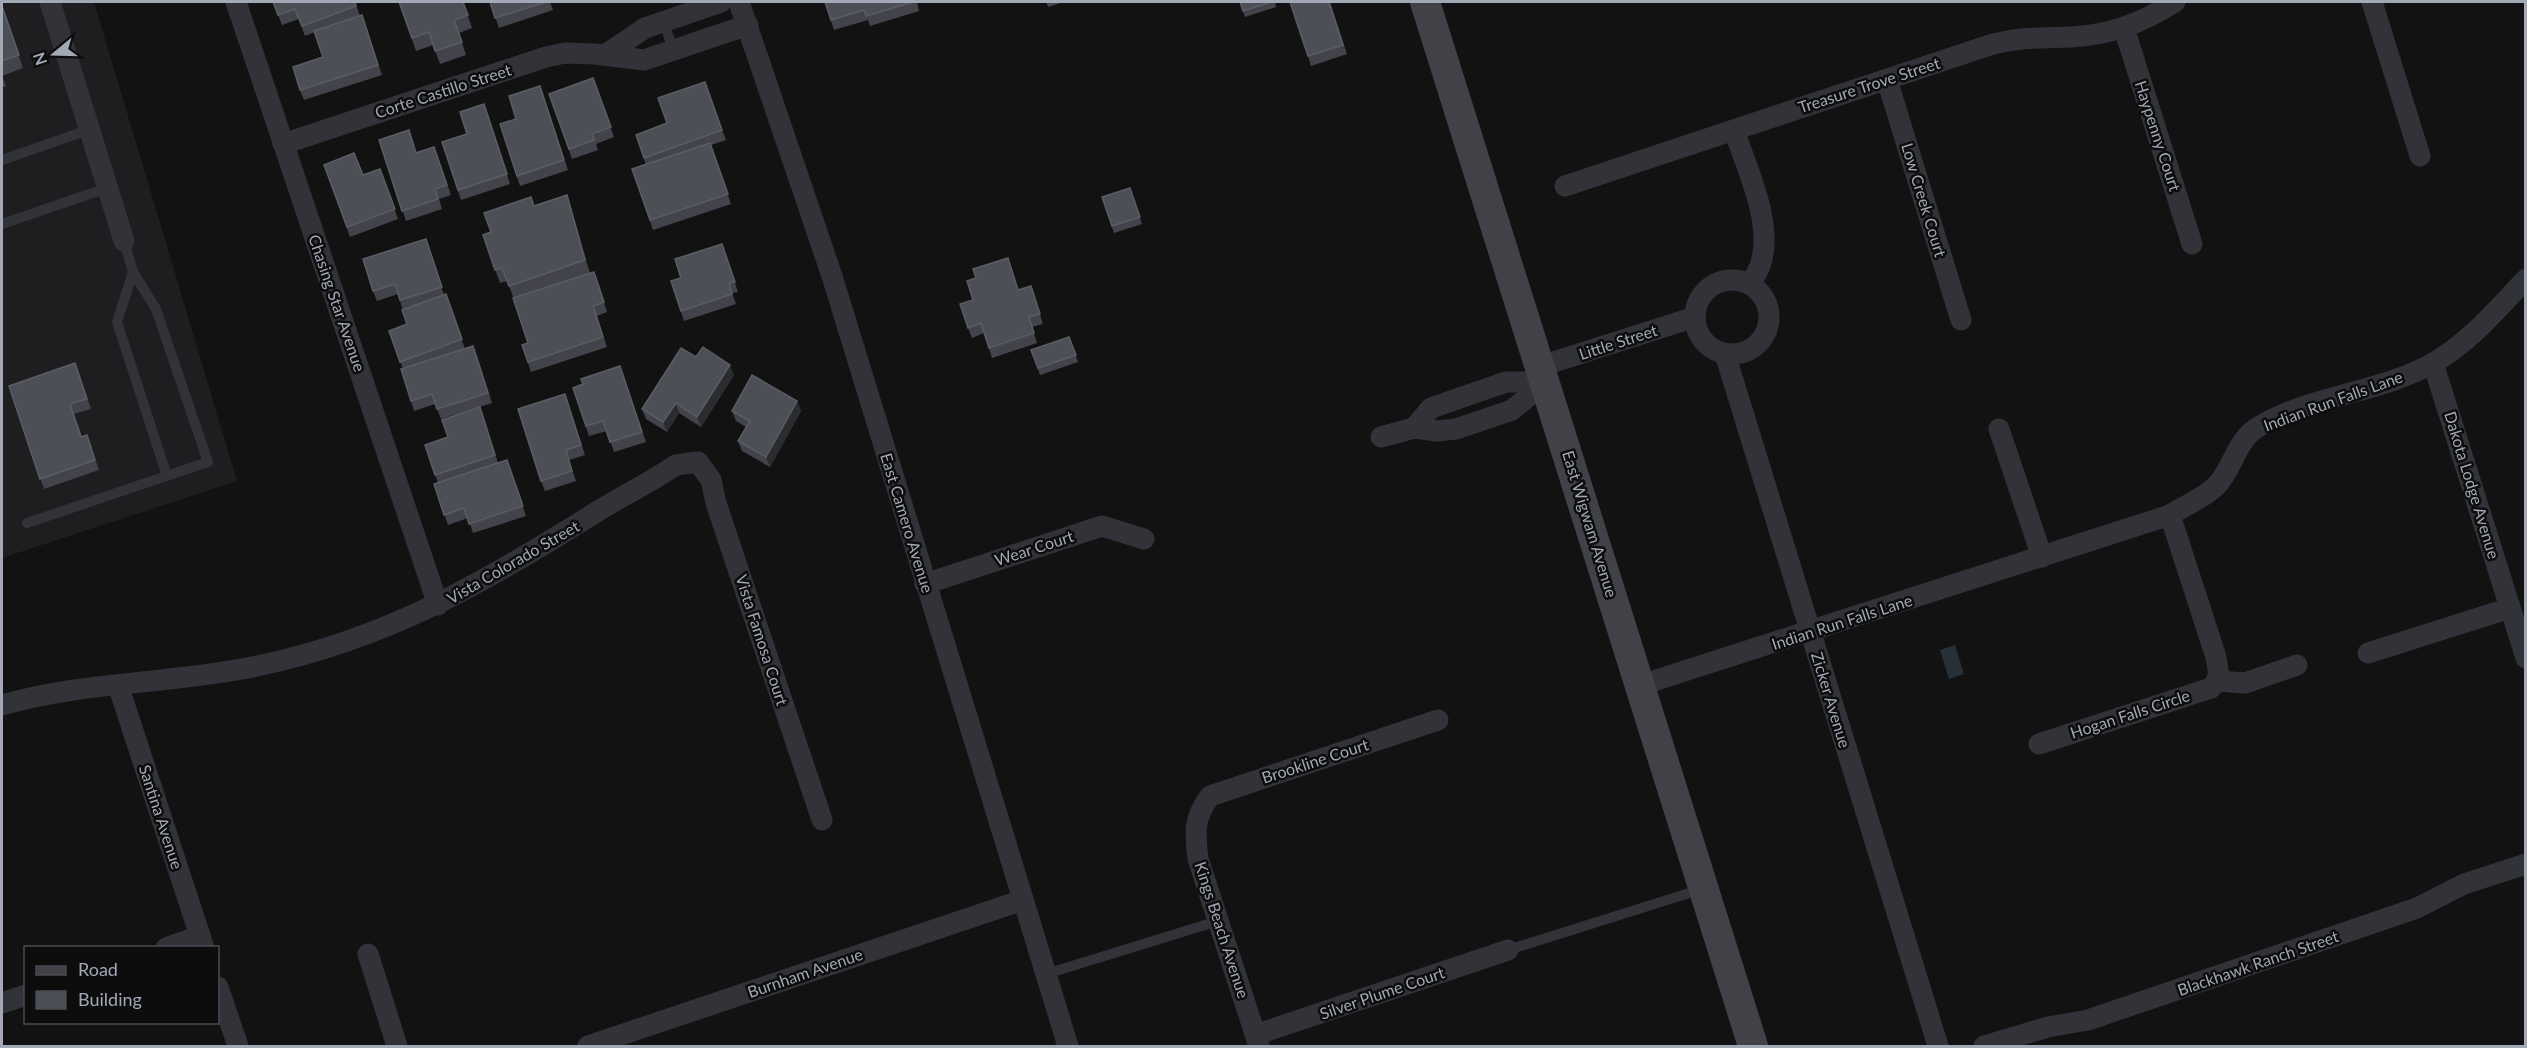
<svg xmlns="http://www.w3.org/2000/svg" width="2527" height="1048" font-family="Lato,sans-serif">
<rect width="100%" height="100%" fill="#121213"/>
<!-- built -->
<polygon fill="#1e1e20" points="2,2 94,2 237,481 2,558"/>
<!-- water -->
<polygon fill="#273037" points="1955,645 1964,674 1949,679 1940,650"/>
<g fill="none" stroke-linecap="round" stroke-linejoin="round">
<!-- service -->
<g stroke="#323338" stroke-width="10">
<polyline points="664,22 673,50"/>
<polyline points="2,160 88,130"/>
<polyline points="2,224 107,188"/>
<polyline points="133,272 117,322 167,476"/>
<polyline points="27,523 208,462 156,309 133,272 124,241"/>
<polyline points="1508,950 1702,889"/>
<polyline points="1046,974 1218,921"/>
</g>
<!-- minor -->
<g stroke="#323338" stroke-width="21">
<polyline points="50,2 124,241"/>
<polyline points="236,2 438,605"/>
<polyline points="739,2 832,276 1068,1046"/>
<polyline points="2372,2 2420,156"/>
<polyline points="2124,28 2192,244"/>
<polyline points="605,55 645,28 721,2"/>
<polyline points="1887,80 1961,320"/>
<path d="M1734 130C1747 169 1773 222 1761 263 1759 270 1754 278 1750 284"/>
<polyline points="283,144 546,57 565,53 595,54 644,60 748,25"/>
<path d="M1565 186 1993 44C2020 37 2043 38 2071 37 2110 35 2142 23 2175 2"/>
<circle cx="1732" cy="317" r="37"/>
<polyline points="1725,354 1938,1046"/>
<polyline points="2433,363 2526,658"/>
<polyline points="1541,366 1695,317"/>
<polyline points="1414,428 1431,408 1506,382 1546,382"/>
<polyline points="1999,429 2042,557"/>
<polyline points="1381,437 1414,428 1437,431 1456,429 1512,410 1546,382"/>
<polyline points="925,584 1102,526 1144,539"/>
<polyline points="2368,653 2510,608"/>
<polyline points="2218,681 2245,683 2297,665"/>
<polyline points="118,685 204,948"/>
<path d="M1641 685 2170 515C2184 506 2204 498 2216 486 2233 469 2236 440 2258 427 2311 395 2381 393 2435 362 2471 341 2497 309 2526 279"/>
<path d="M2 705C85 681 173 684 257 666 388 639 487 581 598 511 624 495 651 482 676 465L698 462 711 480 716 503 822 820"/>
<path d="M2039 744 2211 688C2222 677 2218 668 2215 654L2170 515"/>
<polyline points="166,948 200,936"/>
<polyline points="368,954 397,1046"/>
<polyline points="218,987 238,1046"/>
<polyline points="2,1003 26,995"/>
<polyline points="1255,1035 1508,950"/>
<polyline points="588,1046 1023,900"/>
<path d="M1259 1046 1198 859C1195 832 1193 819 1210 796L1438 720"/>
<polyline points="1984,1046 2048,1027 2088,1020 2417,908 2464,884 2526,864"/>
</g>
<!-- secondary -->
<polyline stroke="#404248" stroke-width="30" points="1425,2 1753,1046"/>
</g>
<!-- wall -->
<g fill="#43444b">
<polygon points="273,2 355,2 360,16 362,15 382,75 304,100 300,90 323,57 315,32 305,36 299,19 282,25"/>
<polygon points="399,2 463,2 472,28 459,33 466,55 440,64 433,45 416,51"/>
<polygon points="490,2 550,2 553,10 499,28"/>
<polygon points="825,2 917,2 919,11 870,26 868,20 834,30"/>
<polygon points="1046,2 1064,2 1048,7"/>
<polygon points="1240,2 1275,2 1276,7 1245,17"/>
<polygon points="1330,2 1347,54 1311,66 1308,56"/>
<polygon points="2,5 23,68 2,76 6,86 2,88"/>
<polygon points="593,78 614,137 596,144 598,150 572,159 549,94"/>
<polygon points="705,82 726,140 711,145 731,204 653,230 632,169 646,165 636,135 667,123"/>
<polygon points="540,86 568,170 520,186 500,124 516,119"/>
<polygon points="484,104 510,184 461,200 442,142 467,134"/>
<polygon points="379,140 417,152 434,147 451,195 439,199 442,209 406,221"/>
<polygon points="324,165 363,175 380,169 398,219 350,237"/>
<polygon points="1130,188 1142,224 1114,233 1102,197"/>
<polygon points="567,195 571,208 590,273 565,281 598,282 607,312 597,316 607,347 531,372 522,345 528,343 514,299 507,281 500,283 483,235 491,232 534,206"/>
<polygon points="426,239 444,295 446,294 465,349 477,356 492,403 441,419 435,404 414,411 411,401 403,369 389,331 407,324 398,294 377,301 373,291"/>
<polygon points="722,244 738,292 732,293 736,304 684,321 671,281 681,278"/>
<polygon points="1031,286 1043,324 1032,327 1037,343 992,358 984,333 972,338 968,328 1019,290"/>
<polygon points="1069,337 1078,362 1040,375 1031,350"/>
<polygon points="696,357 734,375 701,427 679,413 667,432 646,419 642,409"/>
<polygon points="75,363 91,409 74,414 82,437 87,435 99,470 44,489 9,386"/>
<polygon points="620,366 646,442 614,452 607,431 589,436 573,388 583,384"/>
<polygon points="565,394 585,455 569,460 576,481 545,491 541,481"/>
<polygon points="797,401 801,411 770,467 742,451 738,441 746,427 736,421 732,411"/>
<polygon points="480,407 498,463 507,460 526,516 473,533 468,518 448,525 434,484 438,483 425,445 448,437"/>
</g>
<!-- shaded-wall -->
<g fill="#2b2c30">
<polygon points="567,195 571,208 590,273 585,260"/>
<polygon points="730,365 734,375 701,427 697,417"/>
<polygon points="797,401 801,411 770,467 766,457"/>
<polygon points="676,403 679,413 667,432 663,422"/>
</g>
<!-- building -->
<g fill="#4d4f56" stroke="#5b5d65" stroke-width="1.5">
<polygon points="273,2 355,2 356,6 302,26 295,9 278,15"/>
<polygon points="399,2 463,2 468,15 454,20 462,42 435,51 429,32 412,38"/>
<polygon points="490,2 546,2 495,18"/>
<polygon points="825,2 913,2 866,16 864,10 831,20"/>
<polygon points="1240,2 1271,2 1243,11"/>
<polygon points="1290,2 1329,2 1343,45 1308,56"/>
<polygon points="2,6 19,55 2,61"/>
<polygon points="362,15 378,65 300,90 293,67 323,57 314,31"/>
<polygon points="593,78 611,127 592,134 594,140 569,149 549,94"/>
<polygon points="705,82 722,130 644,158 636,135 667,123 658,98"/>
<polygon points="540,86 564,160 517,176 500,124 516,119 509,96"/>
<polygon points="484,104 507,174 458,190 442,142 467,134 460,112"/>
<polygon points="409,130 416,153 434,147 447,185 435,189 438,199 402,211 379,140"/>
<polygon points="710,143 728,194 650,220 632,169"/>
<polygon points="354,153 363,175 380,169 395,209 347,227 324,165"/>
<polygon points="1130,188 1140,217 1112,226 1102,197"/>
<polygon points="567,195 585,260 509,286 502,268 495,270 483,235 491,232 484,213 531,197 534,206"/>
<polygon points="426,239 442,287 400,300 395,284 373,291 363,259"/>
<polygon points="722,244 735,282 729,283 732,294 681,311 671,281 681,278 675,259"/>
<polygon points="1008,258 1018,290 1031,286 1040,314 1029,317 1034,333 989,348 981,323 968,328 960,304 973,300 967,281 976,278 973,269"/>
<polygon points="594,272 604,302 593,306 603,337 528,362 522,345 528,343 513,298"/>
<polygon points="446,294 462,339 400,362 389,331 407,324 402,310"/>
<polygon points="1069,337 1076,355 1038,368 1031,350"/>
<polygon points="473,346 488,393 437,409 432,394 411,401 401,369"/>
<polygon points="703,347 730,365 697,417 676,403 663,422 642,409 681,348 696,357"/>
<polygon points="75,363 87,399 70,404 81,437 87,435 95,460 40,479 9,386"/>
<polygon points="620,366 642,432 610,442 603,421 586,426 573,388 583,384 581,379"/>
<polygon points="752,375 797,401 766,457 738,441 750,421 732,411"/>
<polygon points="565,394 581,445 566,450 572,471 541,481 518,409"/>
<polygon points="480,407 495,455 435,475 425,445 448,437 442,420"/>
<polygon points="507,460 523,506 469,524 464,508 444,515 434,484"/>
</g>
<g text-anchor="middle" stroke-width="5" stroke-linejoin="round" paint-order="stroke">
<!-- street labels -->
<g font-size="16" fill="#a2a8b5" stroke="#0d0d0e">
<text transform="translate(1869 85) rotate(-18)" y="6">Treasure Trove Street</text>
<text transform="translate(443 91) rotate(-18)" y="6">Corte Castillo Street</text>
<text transform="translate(2158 136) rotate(72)" y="6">Haypenny Court</text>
<text transform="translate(1924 200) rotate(73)" y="6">Low Creek Court</text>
<text transform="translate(337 303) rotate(71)" y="6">Chasing Star Avenue</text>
<text transform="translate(1618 342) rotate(-18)" y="6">Little Street</text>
<text transform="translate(2333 401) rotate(-20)" y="6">Indian Run Falls Lane</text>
<text transform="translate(2472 485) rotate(73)" y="6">Dakota Lodge Avenue</text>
<text transform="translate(907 523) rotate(73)" y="6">East Camero Avenue</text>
<text transform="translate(1590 524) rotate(73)" y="6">East Wigwam Avenue</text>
<text transform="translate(1034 548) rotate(-18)" y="6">Wear Court</text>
<text transform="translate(513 562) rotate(-30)" y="6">Vista Colorado Street</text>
<text transform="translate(1842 622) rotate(-18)" y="6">Indian Run Falls Lane</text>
<text transform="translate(762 640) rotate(72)" y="6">Vista Famosa Court</text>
<text transform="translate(1831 700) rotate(73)" y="6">Zicker Avenue</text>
<text transform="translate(2130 714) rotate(-18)" y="6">Hogan Falls Circle</text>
<text transform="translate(1315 761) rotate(-18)" y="6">Brookline Court</text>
<text transform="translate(161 817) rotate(72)" y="6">Santina Avenue</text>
<text transform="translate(1222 930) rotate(72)" y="6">Kings Beach Avenue</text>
<text transform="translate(2258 963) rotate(-19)" y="6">Blackhawk Ranch Street</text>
<text transform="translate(805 973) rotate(-19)" y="6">Burnham Avenue</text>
<text transform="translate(1382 993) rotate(-19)" y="6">Silver Plume Court</text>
</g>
</g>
<!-- border -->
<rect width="2527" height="1048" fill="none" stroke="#a2a8b5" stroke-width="6"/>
<!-- legend -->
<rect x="24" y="946" width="195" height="78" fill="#0d0d0e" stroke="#494b51" stroke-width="1.5"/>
<rect x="36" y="966" width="30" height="9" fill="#404248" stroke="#494b51" stroke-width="1.5"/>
<text x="78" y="976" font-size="18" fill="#a2a8b5">Road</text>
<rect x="36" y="991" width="30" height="18" fill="#4d4f56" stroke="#494b51" stroke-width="1.5"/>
<text x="78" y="1006" font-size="18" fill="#a2a8b5">Building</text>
<!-- north arrow -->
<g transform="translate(54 54) rotate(251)" stroke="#0d0d0e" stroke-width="4.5" paint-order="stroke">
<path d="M0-4.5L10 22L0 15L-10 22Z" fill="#a2a8b5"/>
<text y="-9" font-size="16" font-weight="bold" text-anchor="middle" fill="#a2a8b5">N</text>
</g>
</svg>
